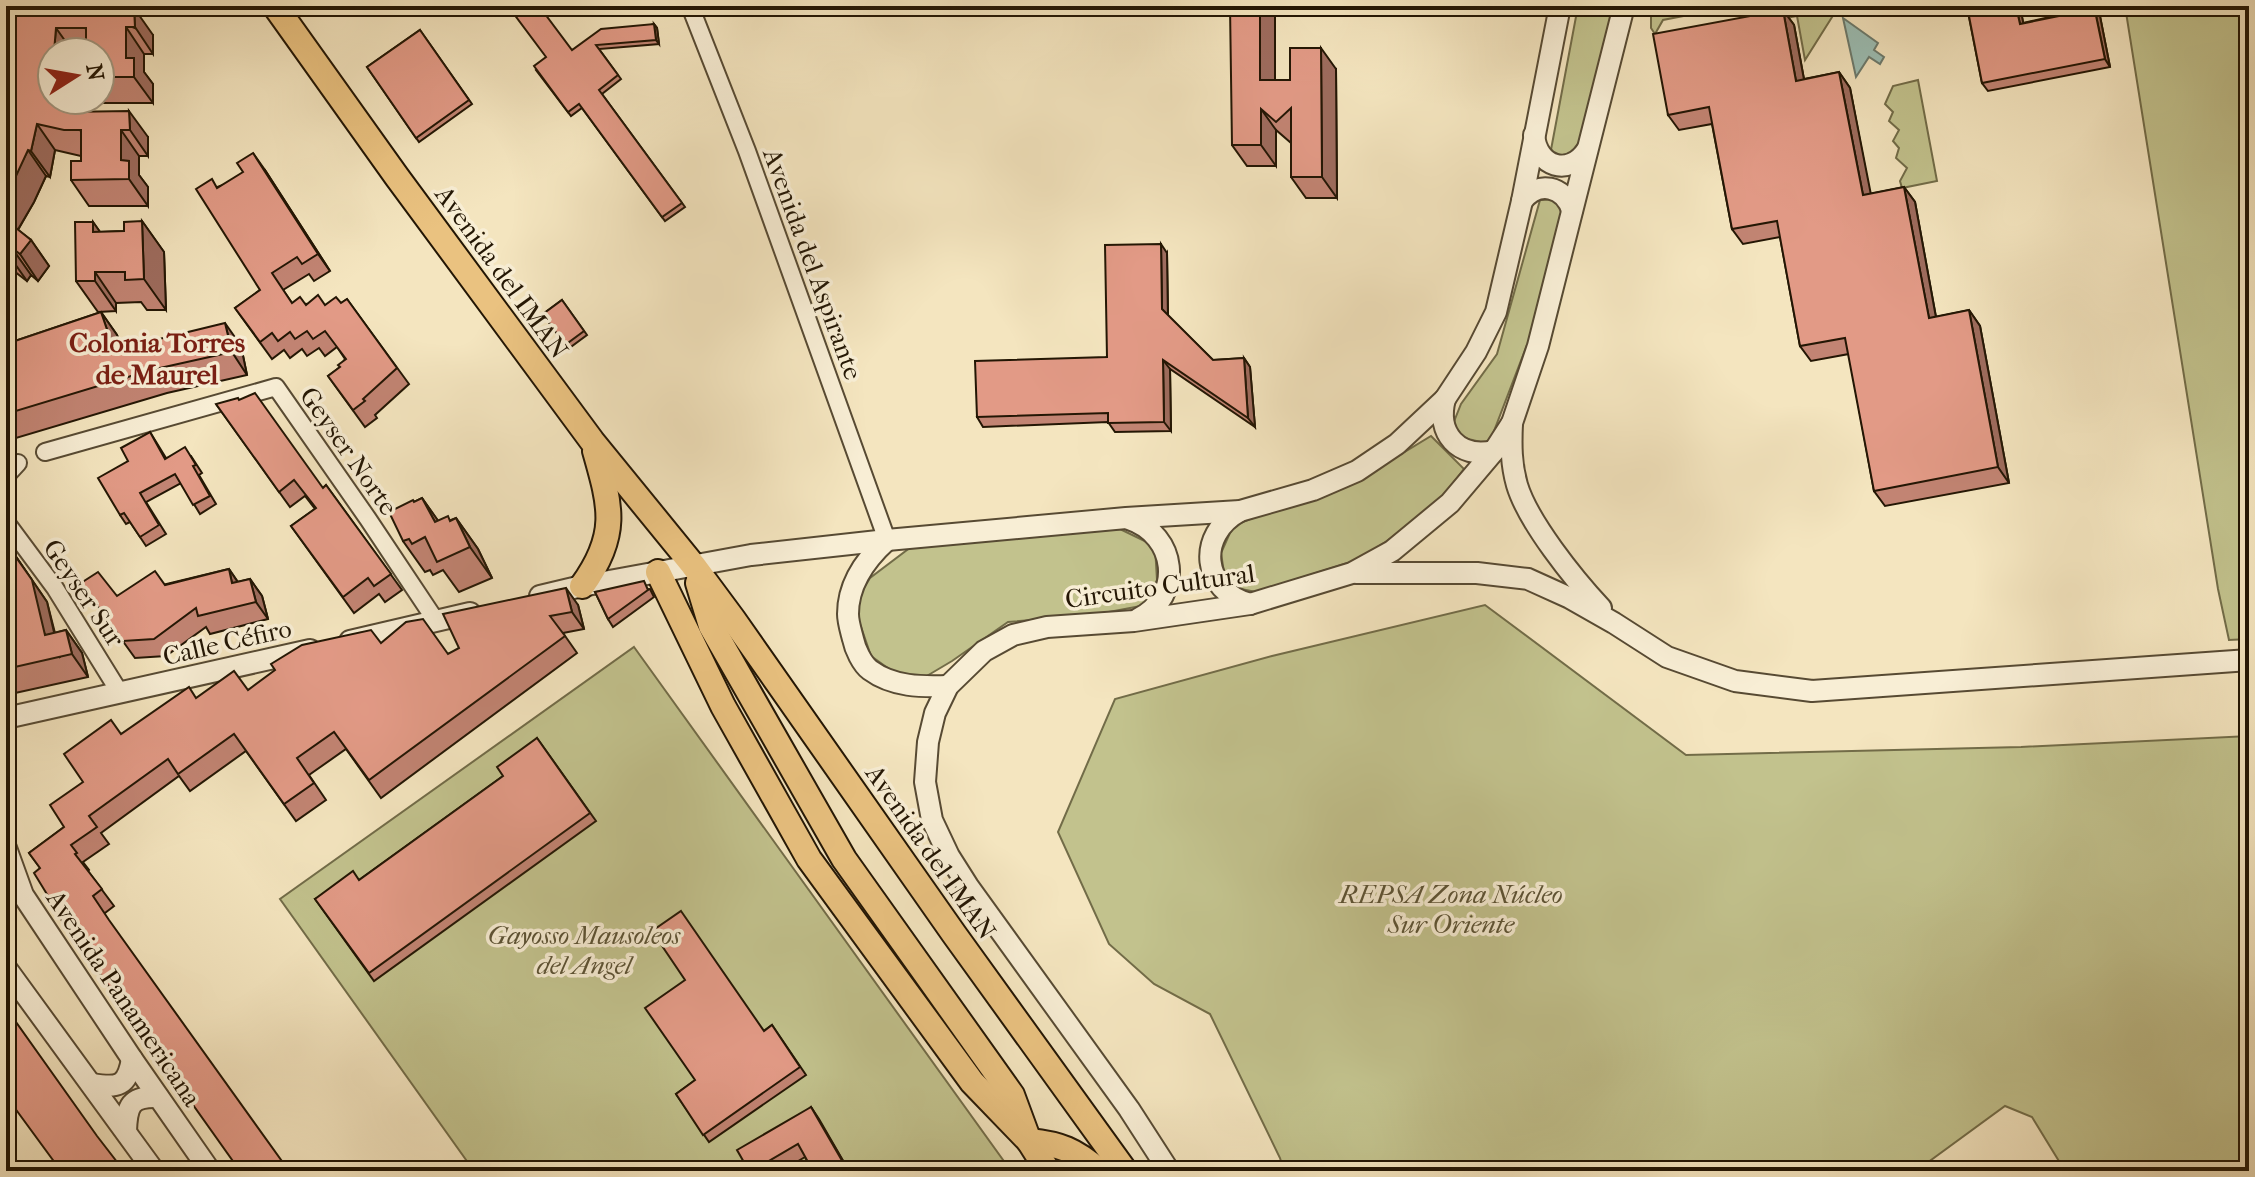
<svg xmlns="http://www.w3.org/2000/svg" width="2255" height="1177" font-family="'IM FELL French Canon',serif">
<rect width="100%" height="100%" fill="#f4e5bf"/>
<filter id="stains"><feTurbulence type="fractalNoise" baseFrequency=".0025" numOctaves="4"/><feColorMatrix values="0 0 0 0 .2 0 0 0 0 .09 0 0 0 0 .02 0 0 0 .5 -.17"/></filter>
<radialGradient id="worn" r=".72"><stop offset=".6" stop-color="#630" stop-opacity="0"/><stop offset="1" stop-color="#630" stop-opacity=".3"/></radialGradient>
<!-- green -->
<g fill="#c2c28d" stroke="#726c48" stroke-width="2">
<polygon points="1578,6 1615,6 1580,154 1561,160 1550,155"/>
<polygon points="1651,6 1735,6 1663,20 1655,34 1651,28"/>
<polygon points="1789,6 1839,6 1805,60 1797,16 1791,17"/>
<polygon points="2125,6 2249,6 2249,639 2229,640 2218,589"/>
<polygon points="1918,80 1937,181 1902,188 1900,181 1907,168 1896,158 1899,148 1893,141 1899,130 1889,121 1893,112 1885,104 1893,86"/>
<polygon points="1559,199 1568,211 1530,337 1489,444 1464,438 1453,424 1461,404 1497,354 1540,200"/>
<polygon points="1431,436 1464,469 1443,496 1422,514 1387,541 1357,560 1256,592 1236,588 1224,573 1221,553 1233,526 1383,465"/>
<polygon points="1120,529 1155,546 1157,580 1146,605 1093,615 1008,622 952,661 920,680 892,671 871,656 859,621 858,598 870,578 911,547"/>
<polygon points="1485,605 1686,755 2021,747 2249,736 2249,1171 2065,1171 2032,1117 2005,1106 1916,1171 1284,1171 1280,1158 1210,1014 1154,984 1109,944 1058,832 1115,699 1272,656"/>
<polygon points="634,647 1011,1171 474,1171 280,899"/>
</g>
<!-- water -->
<polygon fill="#9cbfb5" stroke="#6c7b6e" stroke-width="2" points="1843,18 1878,43 1874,50 1884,57 1880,64 1869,57 1856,77"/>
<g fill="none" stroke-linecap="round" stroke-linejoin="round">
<defs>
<g id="minor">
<polyline points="690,6 747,151 887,540"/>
<polyline points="6,69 7,6"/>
<polyline points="45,452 276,387 368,519 436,621"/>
<polyline points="6,476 18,463"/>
<polyline points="6,522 55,588 120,693"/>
</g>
<g id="tertiary">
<path d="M1534 135C1537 167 1569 177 1587 150"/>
<path d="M1522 201C1538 180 1564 186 1572 210"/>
<path d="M1445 399C1436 433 1458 459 1494 451"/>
<path d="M1512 423C1511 445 1511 464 1517 485 1528 522 1574 579 1601 608"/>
<path d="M1240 511C1196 535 1202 591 1250 604"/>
<path d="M1129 519C1177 535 1184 596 1138 619"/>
<path d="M887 540C866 559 848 584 848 614 848 622 851 631 853 639 855 649 862 664 870 670 893 687 922 687 948 686"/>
<polyline points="1356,573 1477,573 1528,579 1570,598 1614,623 1667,657 1735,681 1812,691 2249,660"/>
<polyline points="540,596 582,586 751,555 887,540 1126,518 1240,511 1313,490 1357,471 1397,444 1445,399 1476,352 1496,312 1522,201 1560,6"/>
<polyline points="350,641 470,613"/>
<polyline points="6,718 310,650"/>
<polyline points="6,848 23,895 132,1059 210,1171"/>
<polyline points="6,968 154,1171"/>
<path d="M92 1084C118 1088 127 1087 132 1059"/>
<path d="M126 1131C127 1106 130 1096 158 1097"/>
<polyline points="1169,1171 1129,1109 968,886 949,856 932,820 925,782 928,742 935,713 948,686 984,651 1013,635 1047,627 1134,621 1250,604 1352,573 1392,551 1450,503 1494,451 1512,423 1538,346 1624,6"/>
</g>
<g id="primary">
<polyline points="275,6 397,177 592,441 693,565 733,619 954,934 1125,1171"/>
<path d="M658 572 723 706 809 859 972 1082 1029 1141C1060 1144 1075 1150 1099 1171"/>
<polyline points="698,583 711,626 844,859 1012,1095 1029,1141 1048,1171"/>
<path d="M582 586C619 535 611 507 595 451"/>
</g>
</defs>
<!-- minor casing -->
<use href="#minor" stroke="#574a33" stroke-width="20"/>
<!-- tertiary casing -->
<use href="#tertiary" stroke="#574a33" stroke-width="24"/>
<!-- primary casing -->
<use href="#primary" stroke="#231604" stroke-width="28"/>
<!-- minor -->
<use href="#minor" stroke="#f8eed5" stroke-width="16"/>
<!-- tertiary -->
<use href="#tertiary" stroke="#f8eed5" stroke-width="20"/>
<!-- primary -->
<use href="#primary" stroke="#eac280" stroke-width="24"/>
</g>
<!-- wall -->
<g fill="#c28473" stroke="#231604" stroke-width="2" fill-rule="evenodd">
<polygon points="1275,6 1275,80 1290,80 1336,69 1337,198 1306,198 1291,177 1291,143 1276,130 1276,166 1247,166 1232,145"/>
<polygon points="1952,6 2020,6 2023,23 2098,6 2110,67 1988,91 1982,83 1967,7 1955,9"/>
<path d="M86 9 153 35V54H144V72L153 84V103H90L88 111 148 137V156H139V175L148 187V206H89L71 180 81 161V156L55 150 50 177 46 176 34 202 18 230 31 240 49 266 38 281 31 275 27 281 6 265V72L12 22ZM52 52H100V100H52Z"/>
<polygon points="1783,10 1794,25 1804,79 1839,72 1850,88 1870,194 1904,187 1915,202 1936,317 1969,310 1980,326 2009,483 1885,506 1874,491 1849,354 1811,361 1800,346 1780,237 1743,244 1732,229 1712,124 1679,130 1668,115"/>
<polygon points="654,24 657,28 659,44 599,49 621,79 602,94 685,207 665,221 582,108 571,116 536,70 572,50"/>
<polygon points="420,30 472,104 419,142 367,67"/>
<polygon points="265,170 330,271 314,281 309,274 283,290 292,303 325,305 341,303 347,299 409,384 375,415 377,418 365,427 328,376 340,367 345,359 337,347 325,356 319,348 307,356 302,349 290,358 284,350 272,359 235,308 260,290 217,187"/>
<polygon points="142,221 164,252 166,310 147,310 141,302 116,303 116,311 98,312 76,281 93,222 100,232 124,231"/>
<polygon points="1167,253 1168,316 1213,360 1244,358 1250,367 1255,427 1170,369 1171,431 1115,432 1108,422 983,427 977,417 1107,357"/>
<polygon points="562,300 587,335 568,349 543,314"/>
<polygon points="101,312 117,335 122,348 241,346 247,375 167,393 6,441 6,344"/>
<polygon points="216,404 323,488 326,485 402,590 385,602 379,594 354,613 291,526 315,509 305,496 290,507"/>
<polygon points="150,432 166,458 191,456 202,473 199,475 216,504 200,514 181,483 146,502 166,534 146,546 130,522 126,524 120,515 128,461"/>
<polygon points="422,498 438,521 451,520 456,518 478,549 492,578 459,592 443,570 433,575 430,570 425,572 403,541 414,502"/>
<polygon points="6,542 47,602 55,633 66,630 82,653 88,677 6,695"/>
<polygon points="229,569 238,582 250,579 262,596 268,619 210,634 206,627 166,656 135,658 81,583 117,596"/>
<polygon points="650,589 654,597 613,627 608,619 595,592"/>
<polygon points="578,605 584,629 563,633 577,653 381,798 346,749 309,775 326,800 296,821 246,751 190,791 179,776 101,833 109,844 83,862 89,870 88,871 114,906 105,913 53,904 40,868 29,853 64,827 83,782 121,734 196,698 248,690 381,643 448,654"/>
<polygon points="537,738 596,821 374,981 315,899 359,880 503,776"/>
<polygon points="772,1025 806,1075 709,1142 676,1094"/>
<polygon points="811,1107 849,1171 813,1171 805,1157 781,1171 749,1171"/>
</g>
<!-- shaded-wall -->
<g fill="#9e6c5e" stroke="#231604" stroke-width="2">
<polygon points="66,6 87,6 85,28 66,9"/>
<polygon points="1260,6 1275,6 1275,101 1260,80"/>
<polygon points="2016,6 2020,6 2025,32 2020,24"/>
<polygon points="2094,6 2098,6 2110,67 2105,59"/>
<polygon points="134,8 153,35 153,54 135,27"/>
<polygon points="1783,10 1794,25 1807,96 1796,81"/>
<polygon points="654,24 657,28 659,44 656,40"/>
<polygon points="126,27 144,54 144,72 153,84 153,103 134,77 126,58"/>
<polygon points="56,28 73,52 54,52"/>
<polygon points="1321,48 1336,69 1337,198 1322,177"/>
<polygon points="1839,72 1850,88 1874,210 1863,195"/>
<polygon points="67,100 88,100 90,103 84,135 65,112"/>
<polygon points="1261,109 1276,130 1276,166 1261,145"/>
<polygon points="129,111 148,137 148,156 130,130"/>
<polygon points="37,124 55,150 50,177 31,151"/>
<polygon points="121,130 139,156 139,175 148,187 148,206 129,179 121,160"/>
<polygon points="28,150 46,176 34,202 13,238 6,228 6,193"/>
<polygon points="253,153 265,170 330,271 318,254"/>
<polygon points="1904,187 1915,202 1939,334 1929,318"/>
<polygon points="142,221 164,252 166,310 144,279"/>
<polygon points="93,222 115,253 93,232"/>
<polygon points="31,240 49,266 38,281 20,254"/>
<polygon points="1161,244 1167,253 1168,319 1162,309"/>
<polygon points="12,248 31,275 27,281 8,254"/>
<polygon points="95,272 116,303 116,311 95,281"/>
<polygon points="1969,310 1980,326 2009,483 1998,467"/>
<polygon points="101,312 117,335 130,373 114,350"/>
<polygon points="225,323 241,346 247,375 232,352"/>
<polygon points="1244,358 1250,367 1255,427 1248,418"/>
<polygon points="1163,360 1170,369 1171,431 1164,422"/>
<polygon points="422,498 444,529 435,522"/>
<polygon points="456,518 478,549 492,578 470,547"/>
<polygon points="6,542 47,602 60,658 45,635"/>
<polygon points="229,569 241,587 232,583"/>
<polygon points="250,579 262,596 268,619 256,602"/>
<polygon points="566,588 578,605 584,629 572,612"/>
<polygon points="66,630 82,653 88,677 72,654"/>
<polygon points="811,1107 819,1119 849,1171 848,1171"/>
</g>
<!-- building -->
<g fill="#e29a86" stroke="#231604" stroke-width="2">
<polygon points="11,6 66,6 66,9 134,8 135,27 126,27 126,58 134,58 134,77 100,77 100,52 86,52 86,28 56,28 54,52 52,52 52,100 67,100 65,112 129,111 130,130 121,130 121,160 129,161 129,179 71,180 71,161 81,161 81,130 64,130 37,124 31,151 28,150 16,176 6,193 6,72 12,22"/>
<polygon points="508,6 539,6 572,50 601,29 654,24 656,40 596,45 618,75 599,90 682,203 662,217 579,104 568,112 534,66 546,57"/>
<polygon points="1230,6 1260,6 1260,80 1290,80 1290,48 1321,48 1322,177 1291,177 1291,108 1276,122 1261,109 1261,145 1232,145"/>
<polygon points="1967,6 2016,6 2020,24 2069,14 2067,6 2094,6 2105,59 1982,83"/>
<polygon points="1783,10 1796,81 1839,72 1863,195 1904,187 1929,318 1969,310 1998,467 1874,491 1845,338 1800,346 1777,221 1732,229 1709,107 1668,115 1653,34"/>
<polygon points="420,30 469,100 416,138 367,67"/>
<polygon points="253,153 318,254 302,264 297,257 272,273 292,303 300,297 306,305 318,295 325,305 336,297 341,303 347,299 397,368 363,399 365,401 353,410 328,376 340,367 338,365 346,359 325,331 313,339 307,331 295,339 290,332 278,341 272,333 260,342 235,308 260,290 196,189 212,179 217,188 243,172 237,163"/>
<polygon points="6,220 31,240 20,254 12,248 8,254 6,253"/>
<polygon points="142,221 144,279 125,280 125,272 95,272 95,281 76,281 75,222 93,222 93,232 124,231 124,222"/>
<polygon points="1161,244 1162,309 1213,360 1244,358 1248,418 1163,360 1164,422 1108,423 1108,413 977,417 975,361 1107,357 1105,245"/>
<polygon points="562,300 584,331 565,345 543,314"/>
<polygon points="101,312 114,350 225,323 232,352 151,370 6,414 6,344"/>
<polygon points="255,393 323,488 326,485 391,574 374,586 368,578 343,597 291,526 316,508 294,480 279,492 216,404 238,398 239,400"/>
<polygon points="150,432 165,459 185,447 196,465 193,466 210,496 193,505 175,474 140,493 159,525 140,537 124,513 120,515 98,478 128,461 121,448"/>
<polygon points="422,498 435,522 448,516 450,521 456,518 470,547 437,562 425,537 412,544 409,539 403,541 389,512 413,500 414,502"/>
<polygon points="6,543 32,580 45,635 66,630 72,654 6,669"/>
<polygon points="229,569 232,583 250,579 256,602 198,616 196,608 154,639 123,641 81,583 98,572 117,596 155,571 165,585"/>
<polygon points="644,581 648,590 608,619 595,592"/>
<polygon points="566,588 572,612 550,616 565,636 369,780 334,732 297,758 314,783 284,804 234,734 178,774 168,759 89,816 97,827 71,845 77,853 75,854 102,889 93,896 109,920 289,1171 240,1171 51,905 53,904 34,873 40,868 29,853 64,827 50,805 83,782 64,754 111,720 121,734 189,687 196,698 234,671 248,690 275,670 271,664 302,645 371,630 381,643 406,622 423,619 448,654 459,648 443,614"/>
<polygon points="537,738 590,813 369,973 315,899 353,871 359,880 503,776 497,767"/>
<polygon points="681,911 764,1031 772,1025 800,1067 703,1135 676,1094 695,1080 645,1008 685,980 652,931"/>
<polygon points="6,1008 97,1136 124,1171 61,1171 6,1096"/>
<polygon points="811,1107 848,1171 813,1171 798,1144 769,1161 774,1171 749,1171 737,1150"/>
</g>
<g text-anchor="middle" stroke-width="7" stroke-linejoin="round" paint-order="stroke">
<!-- street labels -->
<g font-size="26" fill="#231604" stroke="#f8eed5">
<text transform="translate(813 264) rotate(70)" y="9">Avenida del Aspirante</text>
<text transform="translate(502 272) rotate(54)" y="9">Avenida del IMAN</text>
<text transform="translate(349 451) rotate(55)" y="9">Geyser Norte</text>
<text transform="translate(1160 586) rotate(-8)" y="9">Circuito Cultural</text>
<text transform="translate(84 593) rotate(56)" y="9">Geyser Sur</text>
<text transform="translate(227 642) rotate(-13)" y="9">Calle Céfiro</text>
<text transform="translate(931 852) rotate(55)" y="9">Avenida del IMAN</text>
<text transform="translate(124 998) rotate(56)" y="9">Avenida Panamericana</text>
</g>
<!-- park labels -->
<g font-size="26" font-style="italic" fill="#5b5234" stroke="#f8eed5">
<text x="1451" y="903">REPSA Zona Núcleo<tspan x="1451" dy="30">Sur Oriente</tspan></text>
<text x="584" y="944">Gayosso Mausoleos<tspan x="584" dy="30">del Angel</tspan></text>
</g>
<!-- neighbourhood labels -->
<g font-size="28" font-weight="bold" fill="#7a1f14" stroke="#f8eed5">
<text x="157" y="352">Colonia Torres<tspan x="157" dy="32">de Maurel</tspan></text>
</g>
</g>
<!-- margin -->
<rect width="2255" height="1177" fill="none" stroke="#f4e5bf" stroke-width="32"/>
<rect x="8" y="8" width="2239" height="1161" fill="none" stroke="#231604" stroke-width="4"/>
<rect x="16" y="16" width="2223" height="1145" fill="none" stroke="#231604" stroke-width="2"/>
<!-- north arrow -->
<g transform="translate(76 76) rotate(79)"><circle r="38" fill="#f8eed5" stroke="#a39881" stroke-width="2"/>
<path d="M0-6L14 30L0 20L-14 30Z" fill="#8f2418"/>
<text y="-12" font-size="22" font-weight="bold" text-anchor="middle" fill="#231604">N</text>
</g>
<rect width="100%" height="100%" filter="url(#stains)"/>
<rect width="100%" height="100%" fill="url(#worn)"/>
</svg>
